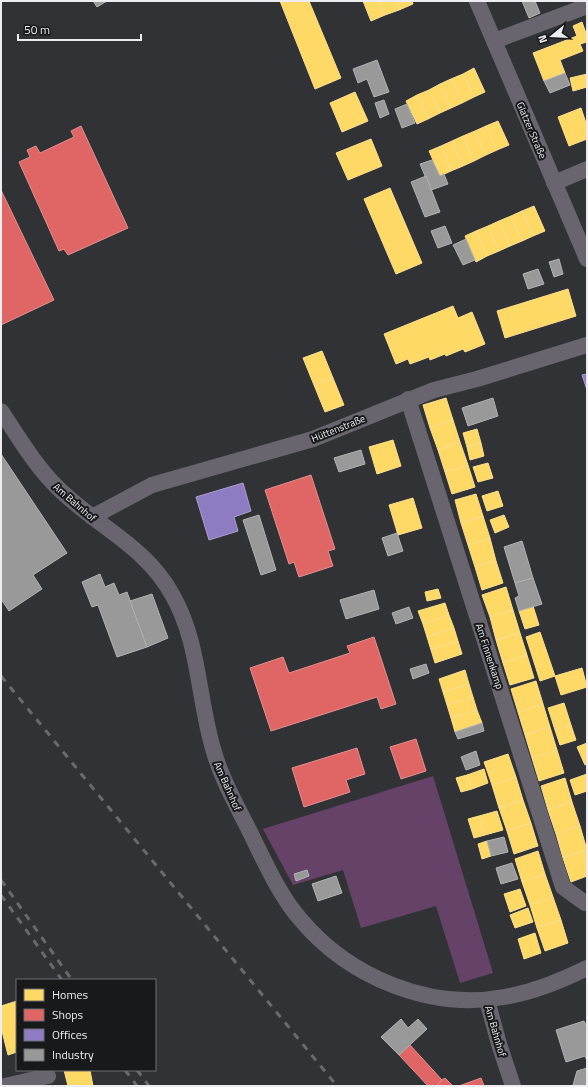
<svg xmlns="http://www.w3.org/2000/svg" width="588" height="1087" font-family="'Titillium Web',sans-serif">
<rect width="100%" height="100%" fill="#313235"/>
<!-- green -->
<polygon fill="#674268" points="433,776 493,973 460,983 436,906 361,928 343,870 293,885 263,829"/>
<!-- homes -->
<g fill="#ffd966" stroke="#fadf90">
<polygon points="280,1 309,1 341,78 315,89"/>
<polygon points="363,1 379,1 385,15 371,21"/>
<polygon points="379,1 396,1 399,10 385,15"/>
<polygon points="396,1 412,1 413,4 399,10"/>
<polygon points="582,22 587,36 587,42 580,44 583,51 560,60 565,73 544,81 533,53 577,36 573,26"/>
<polygon points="474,68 485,92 474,97 463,74"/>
<polygon points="463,74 474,97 462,103 451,79"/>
<polygon points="587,74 587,87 573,91 570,78"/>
<polygon points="451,79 462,103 451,108 440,84"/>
<polygon points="440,84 451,108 440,113 429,90"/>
<polygon points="429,90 440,113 428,119 417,95"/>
<polygon points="355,92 368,121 342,132 330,103"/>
<polygon points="417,95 428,119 417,124 406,101"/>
<polygon points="581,108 587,126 587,139 569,146 558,117"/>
<polygon points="498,121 509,145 497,150 486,126"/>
<polygon points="486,126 497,150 486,155 475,131"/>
<polygon points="475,131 486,155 474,161 463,136"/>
<polygon points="463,136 474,161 463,166 452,141"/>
<polygon points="371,139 382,166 348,180 336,153"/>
<polygon points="452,141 463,166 451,171 441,146"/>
<polygon points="441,146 451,171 440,176 429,151"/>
<polygon points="390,188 422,263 396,274 364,199"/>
<polygon points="534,206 545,231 533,236 522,211"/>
<polygon points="522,211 533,236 522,241 511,216"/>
<polygon points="511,216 522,241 510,246 499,221"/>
<polygon points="499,221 510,246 499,251 488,226"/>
<polygon points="488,226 499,251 487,256 476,231"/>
<polygon points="476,231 487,256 476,262 465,236"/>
<polygon points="568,289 576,316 505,338 497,311"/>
<polygon points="453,306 458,318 472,312 485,344 465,352 463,349 446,356 445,354 430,360 429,357 410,364 408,359 396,364 384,334"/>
<polygon points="322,351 333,378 314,385 303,358"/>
<polygon points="333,378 344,405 325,412 314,385"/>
<polygon points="446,398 453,420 430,428 423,405"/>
<polygon points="453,420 460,442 438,450 430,428"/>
<polygon points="477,429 481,443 467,447 463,433"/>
<polygon points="393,440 401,466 377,474 369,447"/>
<polygon points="460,442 468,465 445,472 438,450"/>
<polygon points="481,443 484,456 470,460 467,447"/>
<polygon points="488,463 493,478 478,482 473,467"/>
<polygon points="468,465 475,487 452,494 445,472"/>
<polygon points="498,491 503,506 487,511 482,496"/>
<polygon points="476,494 483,516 461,523 455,500"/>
<polygon points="413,498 422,528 398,535 389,505"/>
<polygon points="504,515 509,527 495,533 490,520"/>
<polygon points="483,516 490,538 468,545 461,523"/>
<polygon points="490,538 496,561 475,567 468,545"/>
<polygon points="496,561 503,583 482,590 475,567"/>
<polygon points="506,587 513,610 490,617 482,595"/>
<polygon points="438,589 441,598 427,601 425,592"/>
<polygon points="445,603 449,615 423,624 418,611"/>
<polygon points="533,606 539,625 525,629 519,611"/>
<polygon points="513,610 520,633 496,640 490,617"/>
<polygon points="449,615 454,628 427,637 423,624"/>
<polygon points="454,628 458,641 431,650 427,637"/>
<polygon points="540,632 555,676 540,681 526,637"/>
<polygon points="520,633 527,655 503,663 496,640"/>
<polygon points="458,641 462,654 435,663 431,650"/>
<polygon points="527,655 534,678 510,685 503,663"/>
<polygon points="582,668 587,687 561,695 555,676"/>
<polygon points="465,670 469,684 443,692 439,679"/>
<polygon points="536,681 543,704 518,712 511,689"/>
<polygon points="469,684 473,697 447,705 443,692"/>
<polygon points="473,697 477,710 451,718 447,705"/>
<polygon points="564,703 571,725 555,730 548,708"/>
<polygon points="543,704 550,727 525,735 518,712"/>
<polygon points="477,710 482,723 455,732 451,718"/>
<polygon points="571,725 576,740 560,745 555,730"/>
<polygon points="550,727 557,750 532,758 525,735"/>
<polygon points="587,743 587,764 585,765 577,747"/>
<polygon points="557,750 564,773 539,781 532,758"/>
<polygon points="508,754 516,777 492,785 484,762"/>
<polygon points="484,769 488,783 472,789 467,775"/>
<polygon points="587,774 587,791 575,795 570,780"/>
<polygon points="467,775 472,789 461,792 456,778"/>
<polygon points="516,777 523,800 499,808 492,785"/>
<polygon points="565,778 572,802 548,810 541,786"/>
<polygon points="523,800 531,823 507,831 499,808"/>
<polygon points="572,802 580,826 556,834 548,810"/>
<polygon points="497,811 503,830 485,835 479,816"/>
<polygon points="479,816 485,835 474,838 468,819"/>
<polygon points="531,823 538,846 514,854 507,831"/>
<polygon points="580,826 587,850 563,858 556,834"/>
<polygon points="487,841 491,856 482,859 478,844"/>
<polygon points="587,850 587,876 571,882 563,858"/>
<polygon points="538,851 545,874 522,882 515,859"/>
<polygon points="545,874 553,897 530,905 522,882"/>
<polygon points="520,889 526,906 510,912 504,894"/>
<polygon points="553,897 561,920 537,928 530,905"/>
<polygon points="528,908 533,922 515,928 510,915"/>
<polygon points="561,920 568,943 545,951 537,928"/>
<polygon points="535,933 541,953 524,959 518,939"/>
<polygon points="17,1001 17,1052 8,1055 1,1027 1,1006"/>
<polygon points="64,1070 90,1070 93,1086 68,1086"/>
</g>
<!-- shops -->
<g fill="#e06666" stroke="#e48f90">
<polygon points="81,126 128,228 68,255 64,249 59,251 19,162 30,157 27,150 36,146 40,153 74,137 71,131"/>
<polygon points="1,190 54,300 1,325"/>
<polygon points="311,475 335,549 328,551 333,566 299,577 294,562 289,564 265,490"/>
<polygon points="374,637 396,704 381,709 377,697 271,731 250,668 283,657 289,673 350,653 347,646"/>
<polygon points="416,739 426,771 401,779 390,747"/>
<polygon points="357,748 365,774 346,780 350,792 304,807 292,768"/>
<polygon points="410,1045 442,1080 436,1086 428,1086 399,1055"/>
<polygon points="445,1078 453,1086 436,1086 442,1080"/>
<polygon points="481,1078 484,1086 459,1086"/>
</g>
<!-- offices -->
<g fill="#8e7cc3" stroke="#ab9ed1">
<polygon points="587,374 587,390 582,375"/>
<polygon points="243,483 251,511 234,517 238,531 209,540 196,497"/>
</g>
<!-- industry -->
<g fill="#999" stroke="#b2b2b4">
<polygon points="93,1 107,1 97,7"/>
<polygon points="522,1 535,1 540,13 529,18"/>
<polygon points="377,60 389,92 374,97 367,79 358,83 353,69"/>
<polygon points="565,73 570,85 550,93 544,81"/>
<polygon points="384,100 389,114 380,118 375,103"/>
<polygon points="407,104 415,123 402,128 395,109"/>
<polygon points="432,160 440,176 444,174 448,184 431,190 420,164"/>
<polygon points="426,176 440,212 425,217 411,182"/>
<polygon points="445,226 452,243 438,248 431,231"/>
<polygon points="466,239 475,260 463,265 453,245"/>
<polygon points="559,259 563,274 554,277 549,262"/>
<polygon points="538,269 544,284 528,289 523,274"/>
<polygon points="493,398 498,416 468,426 462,408"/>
<polygon points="361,450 365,464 339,472 334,458"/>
<polygon points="1,454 67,553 33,575 42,589 9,611 1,599"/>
<polygon points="259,515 276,570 261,575 243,520"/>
<polygon points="397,533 403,551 388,556 382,538"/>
<polygon points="522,541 533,578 515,583 504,547"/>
<polygon points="100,574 105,587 114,583 119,595 127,592 147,647 117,657 98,605 92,607 82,582"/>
<polygon points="533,578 542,604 519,611 515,598 519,596 515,583"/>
<polygon points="374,590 379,609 346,619 340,600"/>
<polygon points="152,594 168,638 147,647 130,601"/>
<polygon points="409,607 413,618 396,624 392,613"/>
<polygon points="426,664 429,673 413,679 410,669"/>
<polygon points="482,723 484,731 458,739 455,732"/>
<polygon points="476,751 480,765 466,770 461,757"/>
<polygon points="504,837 508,852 491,856 487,841"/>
<polygon points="512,863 518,879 501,884 496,868"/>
<polygon points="307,870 309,876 296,881 294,874"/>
<polygon points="336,876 342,893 318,901 312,884"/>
<polygon points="401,1019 408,1028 418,1019 427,1029 399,1055 381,1037"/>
<polygon points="584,1021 587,1027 587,1061 585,1056 566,1062 556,1030"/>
<polygon points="587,1068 587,1086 573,1085 577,1071"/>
</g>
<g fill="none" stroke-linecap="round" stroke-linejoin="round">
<!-- minor -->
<g stroke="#68656f" stroke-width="16">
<polyline points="477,1 587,259"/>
<polyline points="494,41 587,6"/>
<polyline points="554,183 587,169"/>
<polyline points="408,399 563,887 585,903"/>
<path d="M1 411C19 438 36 467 59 489 98 527 146 546 173 596 200 644 198 701 214 752 222 780 237 806 250 832 265 862 279 895 301 920 349 977 430 1011 504 997 534 992 560 981 587 968"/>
<polyline points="92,517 152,485 313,439 434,390 477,379 587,345"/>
<polyline points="487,1000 499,1044 513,1086"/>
<polyline points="5,1086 48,1076"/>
</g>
<!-- rail -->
<g stroke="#6b6970" stroke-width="3" stroke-dasharray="7 7" stroke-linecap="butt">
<polyline points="1,676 337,1086"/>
<polyline points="1,880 72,980"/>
<polyline points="1,895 62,980"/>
<polyline points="125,1070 137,1086"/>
<polyline points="137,1070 149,1086"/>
</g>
</g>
<g text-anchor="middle" stroke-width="4" stroke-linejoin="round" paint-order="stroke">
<!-- street labels -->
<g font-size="10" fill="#eeeef2" stroke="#18191b">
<text transform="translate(532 130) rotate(67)" y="4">Glatzer Straße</text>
<text transform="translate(338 428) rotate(-22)" y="4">Hüttenstraße</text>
<text transform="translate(75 502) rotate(41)" y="4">Am Bahnhof</text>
<text transform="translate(490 656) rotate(72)" y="4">Am Finnenkamp</text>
<text transform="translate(228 786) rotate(66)" y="4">Am Bahnhof</text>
<text transform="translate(496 1031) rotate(74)" y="4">Am Bahnhof</text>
</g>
</g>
<!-- border -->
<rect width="588" height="1087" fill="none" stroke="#eeeef2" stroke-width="4"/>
<!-- legend -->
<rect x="16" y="979" width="140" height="92" fill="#18191b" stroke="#6e6e71"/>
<rect x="24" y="989" width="20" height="12" fill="#ffd966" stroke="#6e6e71"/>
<text x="52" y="999" font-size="12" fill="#eeeef2">Homes</text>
<rect x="24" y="1009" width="20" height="12" fill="#e06666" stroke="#6e6e71"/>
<text x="52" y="1019" font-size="12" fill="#eeeef2">Shops</text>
<rect x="24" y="1029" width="20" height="12" fill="#8e7cc3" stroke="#6e6e71"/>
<text x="52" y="1039" font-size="12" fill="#eeeef2">Offices</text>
<rect x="24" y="1049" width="20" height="12" fill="#999999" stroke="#6e6e71"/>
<text x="52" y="1059" font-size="12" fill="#eeeef2">Industry</text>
<!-- north arrow -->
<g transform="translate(552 36) rotate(252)" stroke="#18191b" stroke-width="3" paint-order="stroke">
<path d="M0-3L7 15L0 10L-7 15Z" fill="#eeeef2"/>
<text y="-6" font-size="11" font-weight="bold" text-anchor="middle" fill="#eeeef2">N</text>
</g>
<!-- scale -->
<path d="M18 34v6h123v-6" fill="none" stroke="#eeeef2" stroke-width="2"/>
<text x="24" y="34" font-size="12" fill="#eeeef2" stroke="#18191b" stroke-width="3" paint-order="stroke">50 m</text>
</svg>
